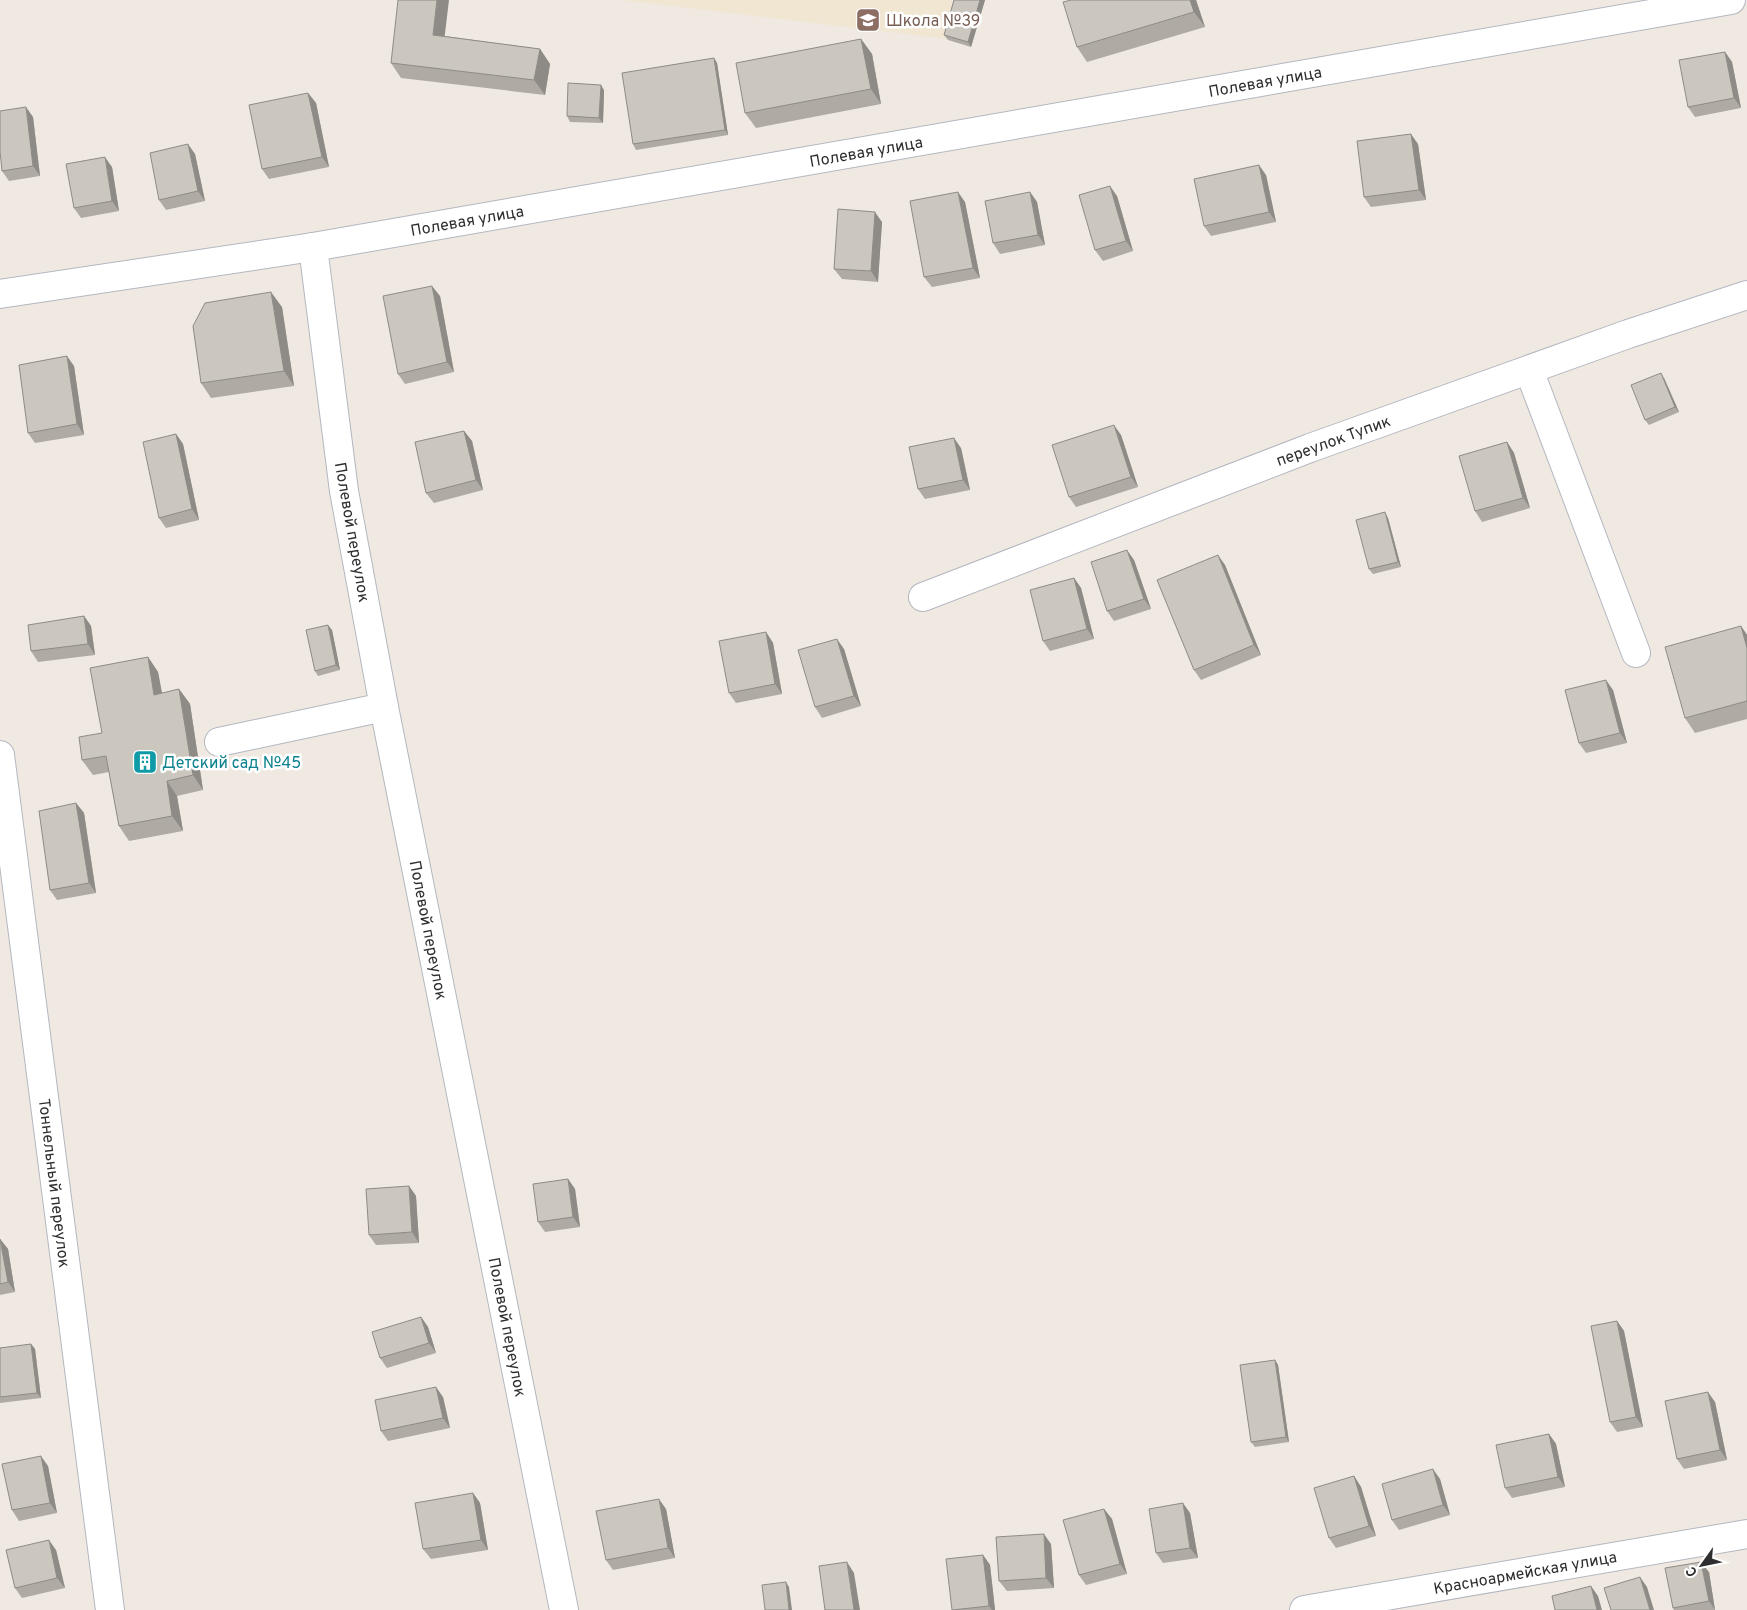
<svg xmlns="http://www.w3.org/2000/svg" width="1747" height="1610" font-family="Overpass,sans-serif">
<rect width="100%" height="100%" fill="#efe9e1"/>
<!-- education -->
<polygon fill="#f0e6d1" points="622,0 952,0 948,39"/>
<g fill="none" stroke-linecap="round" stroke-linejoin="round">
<defs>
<g id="minor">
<polyline points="313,247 344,491 384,707 564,1610"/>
<polyline points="0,294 313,247 1731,0"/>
<polyline points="1529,370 1636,653"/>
<polyline points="923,597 1310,448 1628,334 1747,295"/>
<polyline points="219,742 384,707"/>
<polyline points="0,755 110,1610"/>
<polyline points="1304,1610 1747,1534"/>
</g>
</defs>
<!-- minor casing -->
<use href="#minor" stroke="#b4b7c1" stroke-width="30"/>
<!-- minor -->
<use href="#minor" stroke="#fff" stroke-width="28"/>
</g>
<!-- wall -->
<g fill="#afaba4">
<polygon points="954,0 985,0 971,47 948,40 944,35"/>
<polygon points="1196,0 1205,27 1087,62 1077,47"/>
<polygon points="445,36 540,49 550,64 545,95 401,78 391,63"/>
<polygon points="861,39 872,54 881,104 756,128 745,113"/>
<polygon points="1725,52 1732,62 1741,108 1695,117 1688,107"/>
<polygon points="714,58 717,63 728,135 636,150 633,144"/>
<polygon points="604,90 603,123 570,122 567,116"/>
<polygon points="308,93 316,103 329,167 269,179 262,169"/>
<polygon points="33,117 40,176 9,181 2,171"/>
<polygon points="1418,144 1426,200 1371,207 1364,197"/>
<polygon points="195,154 205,201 166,210 159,200"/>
<polygon points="112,167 119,211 81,218 74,208"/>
<polygon points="1266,175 1276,222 1211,236 1204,226"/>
<polygon points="1030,192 1037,202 1045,245 1000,254 993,243"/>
<polygon points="1117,196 1133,251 1103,261 1095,250"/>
<polygon points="965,202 980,278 932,287 924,277"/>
<polygon points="882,222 878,282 842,279 834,269"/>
<polygon points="440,296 454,372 405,384 398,374"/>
<polygon points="282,307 294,386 211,398 201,383"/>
<polygon points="74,366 84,435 35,443 28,433"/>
<polygon points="1664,378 1679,412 1649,425 1645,420"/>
<polygon points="464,431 472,441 483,490 434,503 426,493"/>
<polygon points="176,434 183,444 199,520 166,528 159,518"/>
<polygon points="1121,435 1138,487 1076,507 1069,497"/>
<polygon points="1507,442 1514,453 1530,508 1482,522 1475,511"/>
<polygon points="961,448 970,490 925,499 918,489"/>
<polygon points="1388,518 1401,567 1373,574 1369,569"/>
<polygon points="1134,560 1151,609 1114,621 1107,611"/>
<polygon points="1225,565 1261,655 1201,680 1194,670"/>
<polygon points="1074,578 1081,588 1094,639 1050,651 1043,641"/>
<polygon points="84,616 91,626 95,655 38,662 31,651"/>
<polygon points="1741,626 1747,635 1747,719 1695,733 1685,718"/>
<polygon points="332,630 340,670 318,676 315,671"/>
<polygon points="766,632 773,643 782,694 736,703 729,693"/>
<polygon points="844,649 861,706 822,718 815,707"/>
<polygon points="148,657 158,672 162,693 179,689 190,704 203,790 177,796 183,831 129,841 119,826 109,772 93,775 82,760 102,733"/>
<polygon points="1613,690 1627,743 1586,753 1579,743"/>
<polygon points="76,803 84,813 96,893 57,900 50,890"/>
<polygon points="568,1179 575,1189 580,1227 545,1232 538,1222"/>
<polygon points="409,1186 416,1196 419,1243 376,1245 369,1235"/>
<polygon points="0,1239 8,1249 15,1292 0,1295"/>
<polygon points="421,1317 428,1327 436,1353 387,1368 380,1358"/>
<polygon points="1617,1321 1624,1331 1643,1427 1617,1432 1610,1422"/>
<polygon points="31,1344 35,1349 41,1398 0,1403 0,1348"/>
<polygon points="1275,1360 1278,1365 1289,1442 1255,1447 1251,1442"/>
<polygon points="443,1397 450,1428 388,1441 381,1431"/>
<polygon points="1715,1402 1727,1460 1684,1469 1677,1459"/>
<polygon points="1549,1434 1556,1444 1565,1487 1512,1498 1505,1488"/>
<polygon points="48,1466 57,1513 19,1521 12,1510"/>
<polygon points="1354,1476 1361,1487 1376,1536 1336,1548 1329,1538"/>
<polygon points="1440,1479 1450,1515 1399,1530 1392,1520"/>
<polygon points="473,1493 480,1503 488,1550 431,1559 423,1549"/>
<polygon points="666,1509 675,1558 613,1570 606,1560"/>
<polygon points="1104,1509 1112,1519 1127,1574 1086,1585 1079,1575"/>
<polygon points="1190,1513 1198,1558 1163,1563 1156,1553"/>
<polygon points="1051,1544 1054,1588 1007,1591 999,1581"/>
<polygon points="56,1550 65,1588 22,1598 15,1588"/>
<polygon points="983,1555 990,1565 995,1610 952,1610"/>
<polygon points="1709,1572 1715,1610 1674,1610 1673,1608"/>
</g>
<!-- shaded-wall -->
<g fill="#8e8b86">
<polygon points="437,0 449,0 443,50 433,35"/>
<polygon points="980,0 985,0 971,47 968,42"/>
<polygon points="1190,0 1196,0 1205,27 1194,12"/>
<polygon points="861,39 872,54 881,104 871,89"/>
<polygon points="540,49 550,64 545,95 534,80"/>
<polygon points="1725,52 1732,62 1741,108 1734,98"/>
<polygon points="714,58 717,63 728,135 725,130"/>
<polygon points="601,85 604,90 603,123 599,118"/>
<polygon points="308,93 316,103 329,167 322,157"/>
<polygon points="26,107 33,117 40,176 33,166"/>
<polygon points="1411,134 1418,144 1426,200 1419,190"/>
<polygon points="188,144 195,154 205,201 198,191"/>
<polygon points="105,157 112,167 119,211 112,201"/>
<polygon points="1259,165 1266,175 1276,222 1269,212"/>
<polygon points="1110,186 1117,196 1133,251 1126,241"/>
<polygon points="958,192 965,202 980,278 973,268"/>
<polygon points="1030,192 1037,202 1045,245 1038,235"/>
<polygon points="875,212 882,222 878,282 871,271"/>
<polygon points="432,286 440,296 454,372 447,362"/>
<polygon points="271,292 282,307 294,386 284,371"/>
<polygon points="67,356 74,366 84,435 77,424"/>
<polygon points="1661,373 1664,378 1679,412 1675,407"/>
<polygon points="1114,425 1121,435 1138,487 1131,477"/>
<polygon points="464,431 472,441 483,490 476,480"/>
<polygon points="176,434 183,444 199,520 192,509"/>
<polygon points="954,438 961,448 970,490 963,480"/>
<polygon points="1507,442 1514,453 1530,508 1523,498"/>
<polygon points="1385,512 1388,518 1401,567 1398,562"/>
<polygon points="1127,550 1134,560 1151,609 1144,599"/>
<polygon points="1218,555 1225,565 1261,655 1254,645"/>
<polygon points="1074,578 1081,588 1094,639 1087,629"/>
<polygon points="84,616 91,626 95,655 88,644"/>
<polygon points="328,625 332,630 340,670 336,665"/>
<polygon points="1741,626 1747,635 1747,648"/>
<polygon points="766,632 773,643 782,694 775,684"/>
<polygon points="837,639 844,649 861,706 854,696"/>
<polygon points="148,657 158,672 165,710 154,695"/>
<polygon points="1606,680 1613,690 1627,743 1620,733"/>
<polygon points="179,689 190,704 203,790 193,775"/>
<polygon points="167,781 177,796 183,831 172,816"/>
<polygon points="76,803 84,813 96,893 89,883"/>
<polygon points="568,1179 575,1189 580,1227 573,1217"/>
<polygon points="409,1186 416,1196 419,1243 412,1232"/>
<polygon points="0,1239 8,1249 15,1292 8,1282"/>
<polygon points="421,1317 428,1327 436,1353 429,1343"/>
<polygon points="1617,1321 1624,1331 1643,1427 1636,1417"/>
<polygon points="31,1344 35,1349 41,1398 37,1393"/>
<polygon points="1275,1360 1278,1365 1289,1442 1286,1437"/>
<polygon points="436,1387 443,1397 450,1428 443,1418"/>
<polygon points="1708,1392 1715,1402 1727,1460 1720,1450"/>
<polygon points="1549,1434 1556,1444 1565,1487 1558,1477"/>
<polygon points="41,1456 48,1466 57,1513 50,1503"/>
<polygon points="1433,1469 1440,1479 1450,1515 1443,1505"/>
<polygon points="1354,1476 1361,1487 1376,1536 1369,1526"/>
<polygon points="473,1493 480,1503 488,1550 481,1540"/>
<polygon points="659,1499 666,1509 675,1558 668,1548"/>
<polygon points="1183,1503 1190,1513 1198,1558 1190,1548"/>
<polygon points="1104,1509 1112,1519 1127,1574 1120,1564"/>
<polygon points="1044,1534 1051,1544 1054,1588 1046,1578"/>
<polygon points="49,1540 56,1550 65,1588 57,1578"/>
<polygon points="983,1555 990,1565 995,1610 992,1610 989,1606"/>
<polygon points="847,1562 854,1573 860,1610 854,1610"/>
<polygon points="1701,1562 1709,1572 1715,1610 1709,1601"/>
<polygon points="1640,1577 1647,1587 1654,1610 1650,1610"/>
<polygon points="786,1582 789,1587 792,1610 789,1610"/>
<polygon points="1591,1586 1598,1596 1602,1610 1597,1610"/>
</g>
<!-- building -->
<g fill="#cbc7bf" stroke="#8e8b86">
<polygon points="398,0 437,0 433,35 540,49 534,80 391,63"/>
<polygon points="954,0 980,0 968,42 944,35"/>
<polygon points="1071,0 1190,0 1194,12 1077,47 1063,2"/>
<polygon points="861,39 871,89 745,113 736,63"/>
<polygon points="1725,52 1734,98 1688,107 1679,60"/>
<polygon points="714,58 725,130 633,144 622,73"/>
<polygon points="568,83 601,85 599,118 567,116"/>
<polygon points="308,93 322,157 262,169 249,105"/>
<polygon points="26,107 33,166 2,171 0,151 0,111"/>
<polygon points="1411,134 1419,190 1364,197 1357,141"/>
<polygon points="188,144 198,191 159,200 150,153"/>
<polygon points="105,157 112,201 74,208 66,164"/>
<polygon points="1259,165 1269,212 1204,226 1194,179"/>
<polygon points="1110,186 1126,241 1095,250 1079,195"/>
<polygon points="958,192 973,268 924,277 910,201"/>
<polygon points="1030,192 1038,235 993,243 985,201"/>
<polygon points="838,209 875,212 871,271 834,269"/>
<polygon points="432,286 447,362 398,374 383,296"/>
<polygon points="271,292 284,371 201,383 193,326 205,303"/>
<polygon points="67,356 77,424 28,433 19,365"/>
<polygon points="1661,373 1675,407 1645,420 1631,385"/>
<polygon points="1114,425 1131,477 1069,497 1052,445"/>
<polygon points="464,431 476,480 426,493 415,442"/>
<polygon points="176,434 192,509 159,518 143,442"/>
<polygon points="954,438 963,480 918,489 909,447"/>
<polygon points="1507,442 1523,498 1475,511 1459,456"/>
<polygon points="1385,512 1398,562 1369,569 1356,520"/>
<polygon points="1127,550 1144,599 1107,611 1091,562"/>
<polygon points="1218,555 1254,645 1194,670 1157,580"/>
<polygon points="1074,578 1087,629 1043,641 1030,590"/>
<polygon points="84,616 88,644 31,651 28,625"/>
<polygon points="328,625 336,665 315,671 306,630"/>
<polygon points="1741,626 1747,648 1747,701 1685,718 1665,647"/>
<polygon points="766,632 775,684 729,693 719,641"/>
<polygon points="837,639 854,696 815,707 798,650"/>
<polygon points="148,657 154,695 179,689 193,775 167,781 172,816 119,826 106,756 82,760 79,737 102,733 90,668"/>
<polygon points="1606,680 1620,733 1579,743 1565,690"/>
<polygon points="76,803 89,883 50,890 39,811"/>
<polygon points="568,1179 573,1217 538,1222 533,1184"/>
<polygon points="409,1186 412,1232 369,1235 366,1189"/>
<polygon points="0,1239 8,1282 0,1284"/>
<polygon points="421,1317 429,1343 380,1358 372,1332"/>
<polygon points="1617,1321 1636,1417 1610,1422 1591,1326"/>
<polygon points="31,1344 37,1393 0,1397 0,1348"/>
<polygon points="1275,1360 1286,1437 1251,1442 1240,1365"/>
<polygon points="436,1387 443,1418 381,1431 375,1400"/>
<polygon points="1708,1392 1720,1450 1677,1459 1665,1401"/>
<polygon points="1549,1434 1558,1477 1505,1488 1496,1445"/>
<polygon points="41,1456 50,1503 12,1510 2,1464"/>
<polygon points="1433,1469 1443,1505 1392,1520 1382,1484"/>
<polygon points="1354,1476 1369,1526 1329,1538 1314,1488"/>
<polygon points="473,1493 481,1540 423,1549 415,1503"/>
<polygon points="659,1499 668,1548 606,1560 596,1511"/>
<polygon points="1183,1503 1190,1548 1156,1553 1149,1509"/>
<polygon points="1104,1509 1120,1564 1079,1575 1063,1520"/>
<polygon points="1044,1534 1046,1578 999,1581 996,1537"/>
<polygon points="49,1540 57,1578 15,1588 6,1550"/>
<polygon points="983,1555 989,1606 952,1610 946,1559"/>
<polygon points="847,1562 854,1610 825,1610 819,1566"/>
<polygon points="1701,1562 1709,1601 1673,1608 1665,1568"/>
<polygon points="1640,1577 1650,1610 1611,1610 1604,1588"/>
<polygon points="786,1582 789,1610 765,1610 762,1585"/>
<polygon points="1591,1586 1597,1610 1555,1610 1552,1596"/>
</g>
<!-- icons -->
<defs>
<symbol id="school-square" viewBox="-11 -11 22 22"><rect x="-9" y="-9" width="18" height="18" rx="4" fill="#8d6e63" stroke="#fff"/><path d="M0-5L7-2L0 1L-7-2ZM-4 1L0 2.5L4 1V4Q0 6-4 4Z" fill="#fff"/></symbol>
<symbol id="building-square" viewBox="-11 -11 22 22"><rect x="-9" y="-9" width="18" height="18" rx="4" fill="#0f9aa8" stroke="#fff"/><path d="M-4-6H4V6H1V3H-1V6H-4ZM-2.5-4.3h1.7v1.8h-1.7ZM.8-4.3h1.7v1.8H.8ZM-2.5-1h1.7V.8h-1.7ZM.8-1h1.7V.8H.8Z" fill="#fff"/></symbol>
</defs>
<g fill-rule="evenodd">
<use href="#school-square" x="854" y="6" width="28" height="28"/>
<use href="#building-square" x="131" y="748" width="28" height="28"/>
</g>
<g text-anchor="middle" stroke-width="5" stroke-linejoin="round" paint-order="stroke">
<!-- education labels -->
<g font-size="16" fill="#785e54" stroke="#fff" text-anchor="start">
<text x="886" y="26">Школа №39</text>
</g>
<!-- street labels -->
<g font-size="16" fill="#2e2e2e" stroke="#fff">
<text transform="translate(1265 81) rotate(-10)" y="6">Полевая улица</text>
<text transform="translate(866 151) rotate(-10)" y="6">Полевая улица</text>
<text transform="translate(467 220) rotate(-10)" y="6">Полевая улица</text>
<text transform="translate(1333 440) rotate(-20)" y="6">переулок Тупик</text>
<text transform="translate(353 532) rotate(80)" y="6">Полевой переулок</text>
<text transform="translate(429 930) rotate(79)" y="6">Полевой переулок</text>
<text transform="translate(55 1183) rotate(83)" y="6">Тоннельный переулок</text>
<text transform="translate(508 1327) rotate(79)" y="6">Полевой переулок</text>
<text transform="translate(1525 1572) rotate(-10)" y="6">Красноармейская улица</text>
</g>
<!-- culture labels -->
<g font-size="16" fill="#0d838f" stroke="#fff" text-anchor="start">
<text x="162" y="768">Детский сад №45</text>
</g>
</g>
<!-- north arrow -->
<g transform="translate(1702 1565) rotate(237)" stroke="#ffffff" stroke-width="4" paint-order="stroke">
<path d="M0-4L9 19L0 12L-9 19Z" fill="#2e2e2e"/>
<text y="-8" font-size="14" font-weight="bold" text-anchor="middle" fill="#2e2e2e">С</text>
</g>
</svg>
